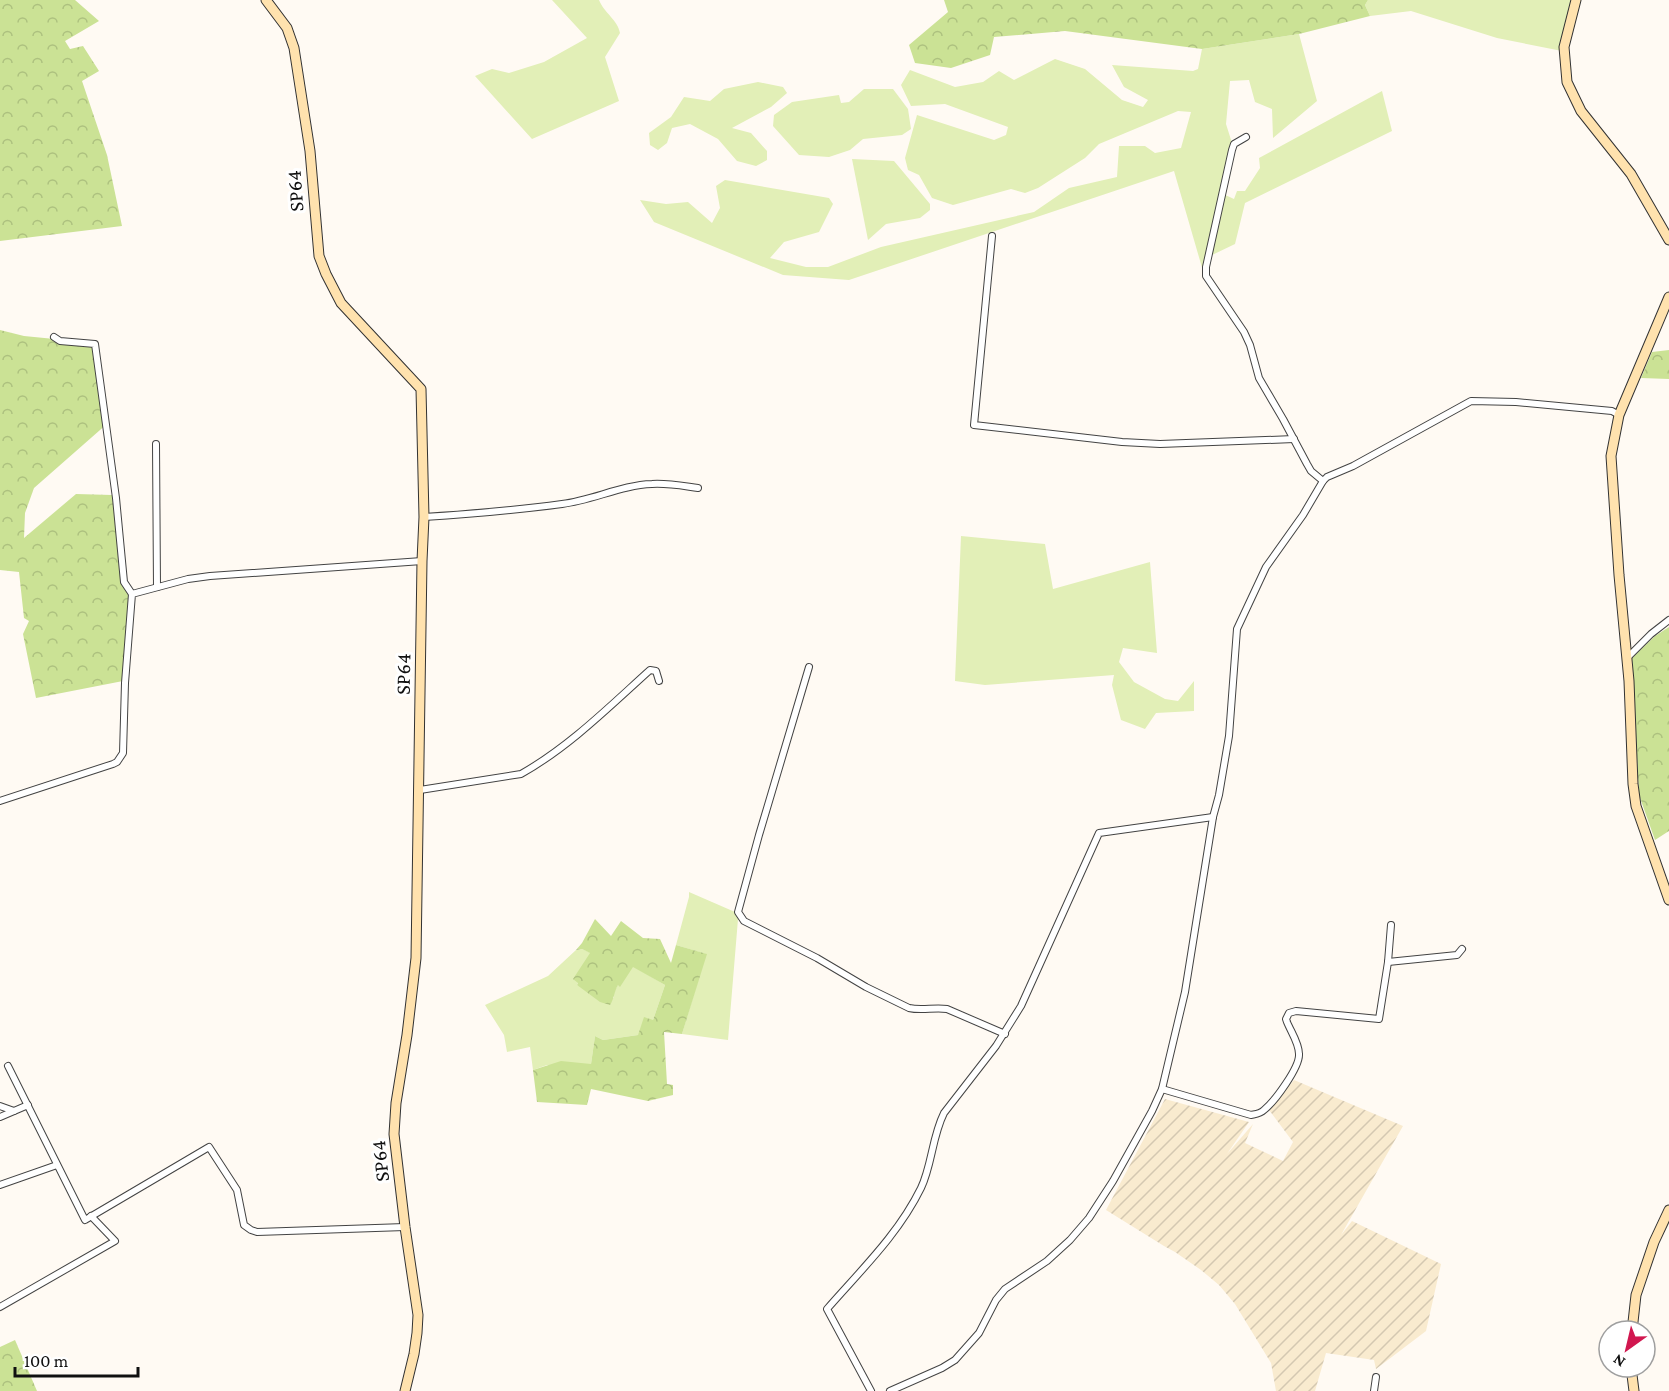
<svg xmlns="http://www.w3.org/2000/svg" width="1669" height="1391" font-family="'Crimson Pro',serif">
<defs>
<pattern id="farmland-furrows" width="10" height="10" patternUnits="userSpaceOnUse" patternTransform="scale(1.5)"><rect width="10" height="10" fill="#f9ebcf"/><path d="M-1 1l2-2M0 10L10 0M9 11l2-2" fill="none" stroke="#d4c8b1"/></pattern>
<pattern id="forest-crowns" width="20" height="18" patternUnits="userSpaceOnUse" patternTransform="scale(1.5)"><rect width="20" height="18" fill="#cbe295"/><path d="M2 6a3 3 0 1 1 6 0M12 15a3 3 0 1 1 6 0" fill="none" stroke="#adc17f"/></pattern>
</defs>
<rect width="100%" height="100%" fill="#fffaf3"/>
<!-- farmland -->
<polygon fill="url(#farmland-furrows)" points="1294,1080 1403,1126 1341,1235 1352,1221 1441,1264 1426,1331 1376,1369 1374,1360 1326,1353 1315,1391 1276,1391 1271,1363 1235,1304 1219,1285 1201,1270 1175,1252 1164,1246 1106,1210 1165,1099 1249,1122 1227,1154 1253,1124 1245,1143 1283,1161 1293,1142 1269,1110"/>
<!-- grass -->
<g fill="#e2efb7">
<path d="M552 0H599C604 13 618 20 620 33L605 57 619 101 532 139 475 76 492 69 509 73 544 62 587 38Z"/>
<polygon points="1368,0 1572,0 1569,6 1562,51 1497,38 1411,11 1370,16 1365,5"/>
<polygon points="1299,34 1317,101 1273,138 1272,109 1255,102 1249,80 1230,81 1226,124 1232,143 1221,193 1234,199 1237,191 1245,191 1260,168 1259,158 1382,91 1392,131 1245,203 1235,244 1210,256 1208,270 1203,271 1174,171 849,280 783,275 654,222 640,200 666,204 688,202 712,223 720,208 716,186 725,180 829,198 833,204 819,232 784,242 770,258 806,267 828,267 881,247 1034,212 1069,188 1117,177 1119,146 1145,146 1155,153 1181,148 1191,112 1178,111 1099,144 1085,158 1038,188 1025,193 1011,189 953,205 932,198 919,175 908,170 905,158 917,115 994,140 1006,135 1008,127 945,104 911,106 901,85 910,70 955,87 983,82 999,71 1014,80 1055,59 1085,69 1122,100 1143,107 1148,100 1124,87 1112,65 1193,71 1198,69 1202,49"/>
<polygon points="758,82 783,87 787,93 771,107 732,128 751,133 767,151 767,160 756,166 737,161 718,139 690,124 672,128 667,143 658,150 650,145 649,133 671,117 684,97 710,101 724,89"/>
<polygon points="864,89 893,89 908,109 911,129 902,135 863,139 850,150 829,157 799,155 773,126 774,115 792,102 839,95 841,103 849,102"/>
<polygon points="852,159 894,161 930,204 930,210 920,218 886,224 868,240"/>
<polygon points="961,536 1045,544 1053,589 1150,562 1157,653 1123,648 1119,662 1134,682 1165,699 1178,701 1194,681 1194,711 1156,713 1145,729 1121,720 1112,685 1114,675 985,685 955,681"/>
<polygon points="689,892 735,912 738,919 728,1040 682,1034 706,954 676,945 689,897"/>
<polygon points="582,949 591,953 577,985 614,998 613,995 618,984 633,966 665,985 653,1020 638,1035 603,1040 595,1036 591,1064 547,1065 533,1070 530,1047 507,1052 504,1035 485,1005 548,976 576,950"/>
</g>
<!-- forest -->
<g fill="url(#forest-crowns)">
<polygon points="0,0 75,0 99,21 65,41 70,49 83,46 99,71 82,81 107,155 122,226 0,241"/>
<polygon points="944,0 1368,0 1365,5 1370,16 1299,34 1202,49 1065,31 994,37 990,55 951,68 915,63 909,45 948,12"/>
<polygon points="0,330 24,336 85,342 96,349 108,423 34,488 25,513 24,538 76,494 112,495 121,573 129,596 123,681 36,698 23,634 29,621 24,618 19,572 0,570"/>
<polygon points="1669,350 1669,379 1641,378 1652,352"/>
<polygon points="1669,627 1669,831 1655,840 1639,795 1632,658 1655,636"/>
<path d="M595 919 611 936 621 921 643 938 660 939 671 963 676 945 707 954 682 1034 664 1032 667 1084 673 1085V1095L648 1101 591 1089 587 1105 537 1102 533 1070 561 1061 591 1064 595 1036 603 1040 638 1035 644 1017 653 1020 665 985 633 967 620 987 618 985C614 992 614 999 610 1005L600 1002 577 985 578 983 573 979 590 953 582 949 576 950 582 943Z"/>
<polygon points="15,1340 37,1391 0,1391 0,1347"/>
</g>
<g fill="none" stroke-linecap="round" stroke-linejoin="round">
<defs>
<g id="street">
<polyline points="1246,137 1234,144 1232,150 1206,267 1206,276 1244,332 1250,345 1259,378 1283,419 1307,464 1311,471 1323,481"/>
<polyline points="992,236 974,425 1122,442 1160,444 1294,439"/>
<polyline points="54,337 60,341 95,344 116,498 124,582 132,594"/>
<polyline points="156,444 157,587"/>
<path d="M424 517C470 514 517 510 562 504 593 500 622 485 652 484 668 483 683 486 698 488"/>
<polyline points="1627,658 1651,634 1669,620"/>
<path d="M809 667 759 835 738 912 744 921 817 958 866 987 909 1008C922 1011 934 1007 947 1009L1005 1034"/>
<path d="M420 790 521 774C569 747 610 706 650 670L656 671 659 681"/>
<polyline points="0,801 113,764 117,762 123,753 125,683 132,594 188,579 210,576 422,561"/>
<polyline points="1388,962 1457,955 1462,949"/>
<polyline points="8,1066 85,1220 209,1147 237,1190 244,1225 251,1230 257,1232 405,1227"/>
<path d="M1162 1089 1251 1115C1256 1114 1260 1114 1264 1110 1275 1101 1300 1067 1299 1054 1299 1043 1291 1032 1287 1022L1286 1019 1289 1013 1296 1011 1379 1019 1388 962 1391 925"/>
<polyline points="0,1106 14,1111"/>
<polyline points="0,1117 28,1105"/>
<polyline points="0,1185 57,1165"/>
<polyline points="0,1307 115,1241 91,1216"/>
<path d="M871 1391 827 1309C860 1271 898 1235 921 1188 932 1165 932 1137 944 1113L996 1046 1021 1006 1099 833 1213 817"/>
<polyline points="890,1391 942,1368 955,1360 979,1333 996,1300 1005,1289 1047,1261 1070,1240 1089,1218 1113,1181 1152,1111 1162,1089 1185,992 1213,817 1219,795 1229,736 1237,629 1266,567 1303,515 1323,481 1327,477 1353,466 1471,401 1516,402 1612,411 1619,415"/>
<polyline points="1374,1391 1376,1377"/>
</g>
<g id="secondary">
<polyline points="266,0 287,28 294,48 310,151 319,256 326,274 341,303 421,389 424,517 422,561 416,958 407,1035 396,1103 394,1134 405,1227 418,1315 417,1333 414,1354 405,1391"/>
<polyline points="1576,0 1564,47 1567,82 1581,111 1631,174 1669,240"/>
<polyline points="1669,297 1619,415 1611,456 1619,575 1629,681 1633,784 1636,806 1669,900"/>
<polyline points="1632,1331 1636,1295 1654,1242 1669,1210"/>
<polyline points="1631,1367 1634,1391"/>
</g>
</defs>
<!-- street casing -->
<use href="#street" stroke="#434343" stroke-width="8"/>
<!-- secondary casing -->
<use href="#secondary" stroke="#323232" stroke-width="11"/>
<!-- street -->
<use href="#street" stroke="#fff" stroke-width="6"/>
<!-- secondary -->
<use href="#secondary" stroke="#ffe2ae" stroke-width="9"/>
</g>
<g text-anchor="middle" stroke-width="6" stroke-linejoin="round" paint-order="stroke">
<!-- street labels -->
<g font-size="21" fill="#101010" stroke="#fff">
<text transform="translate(295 191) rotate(-94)" y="7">SP64</text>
<text transform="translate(403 674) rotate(-89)" y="7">SP64</text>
<text transform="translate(380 1161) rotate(-96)" y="7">SP64</text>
</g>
</g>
<!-- north arrow -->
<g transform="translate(1627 1349) rotate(214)"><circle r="28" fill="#ffffff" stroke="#9f9f9f" stroke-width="1.5"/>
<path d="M0-4.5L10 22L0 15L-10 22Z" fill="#d1174f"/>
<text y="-9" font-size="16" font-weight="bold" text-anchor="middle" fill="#101010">N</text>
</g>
<!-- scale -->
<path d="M15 1367v9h123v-9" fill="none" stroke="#101010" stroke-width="3"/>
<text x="24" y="1367" font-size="18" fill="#101010" stroke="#ffffff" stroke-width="4.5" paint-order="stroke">100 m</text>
</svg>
